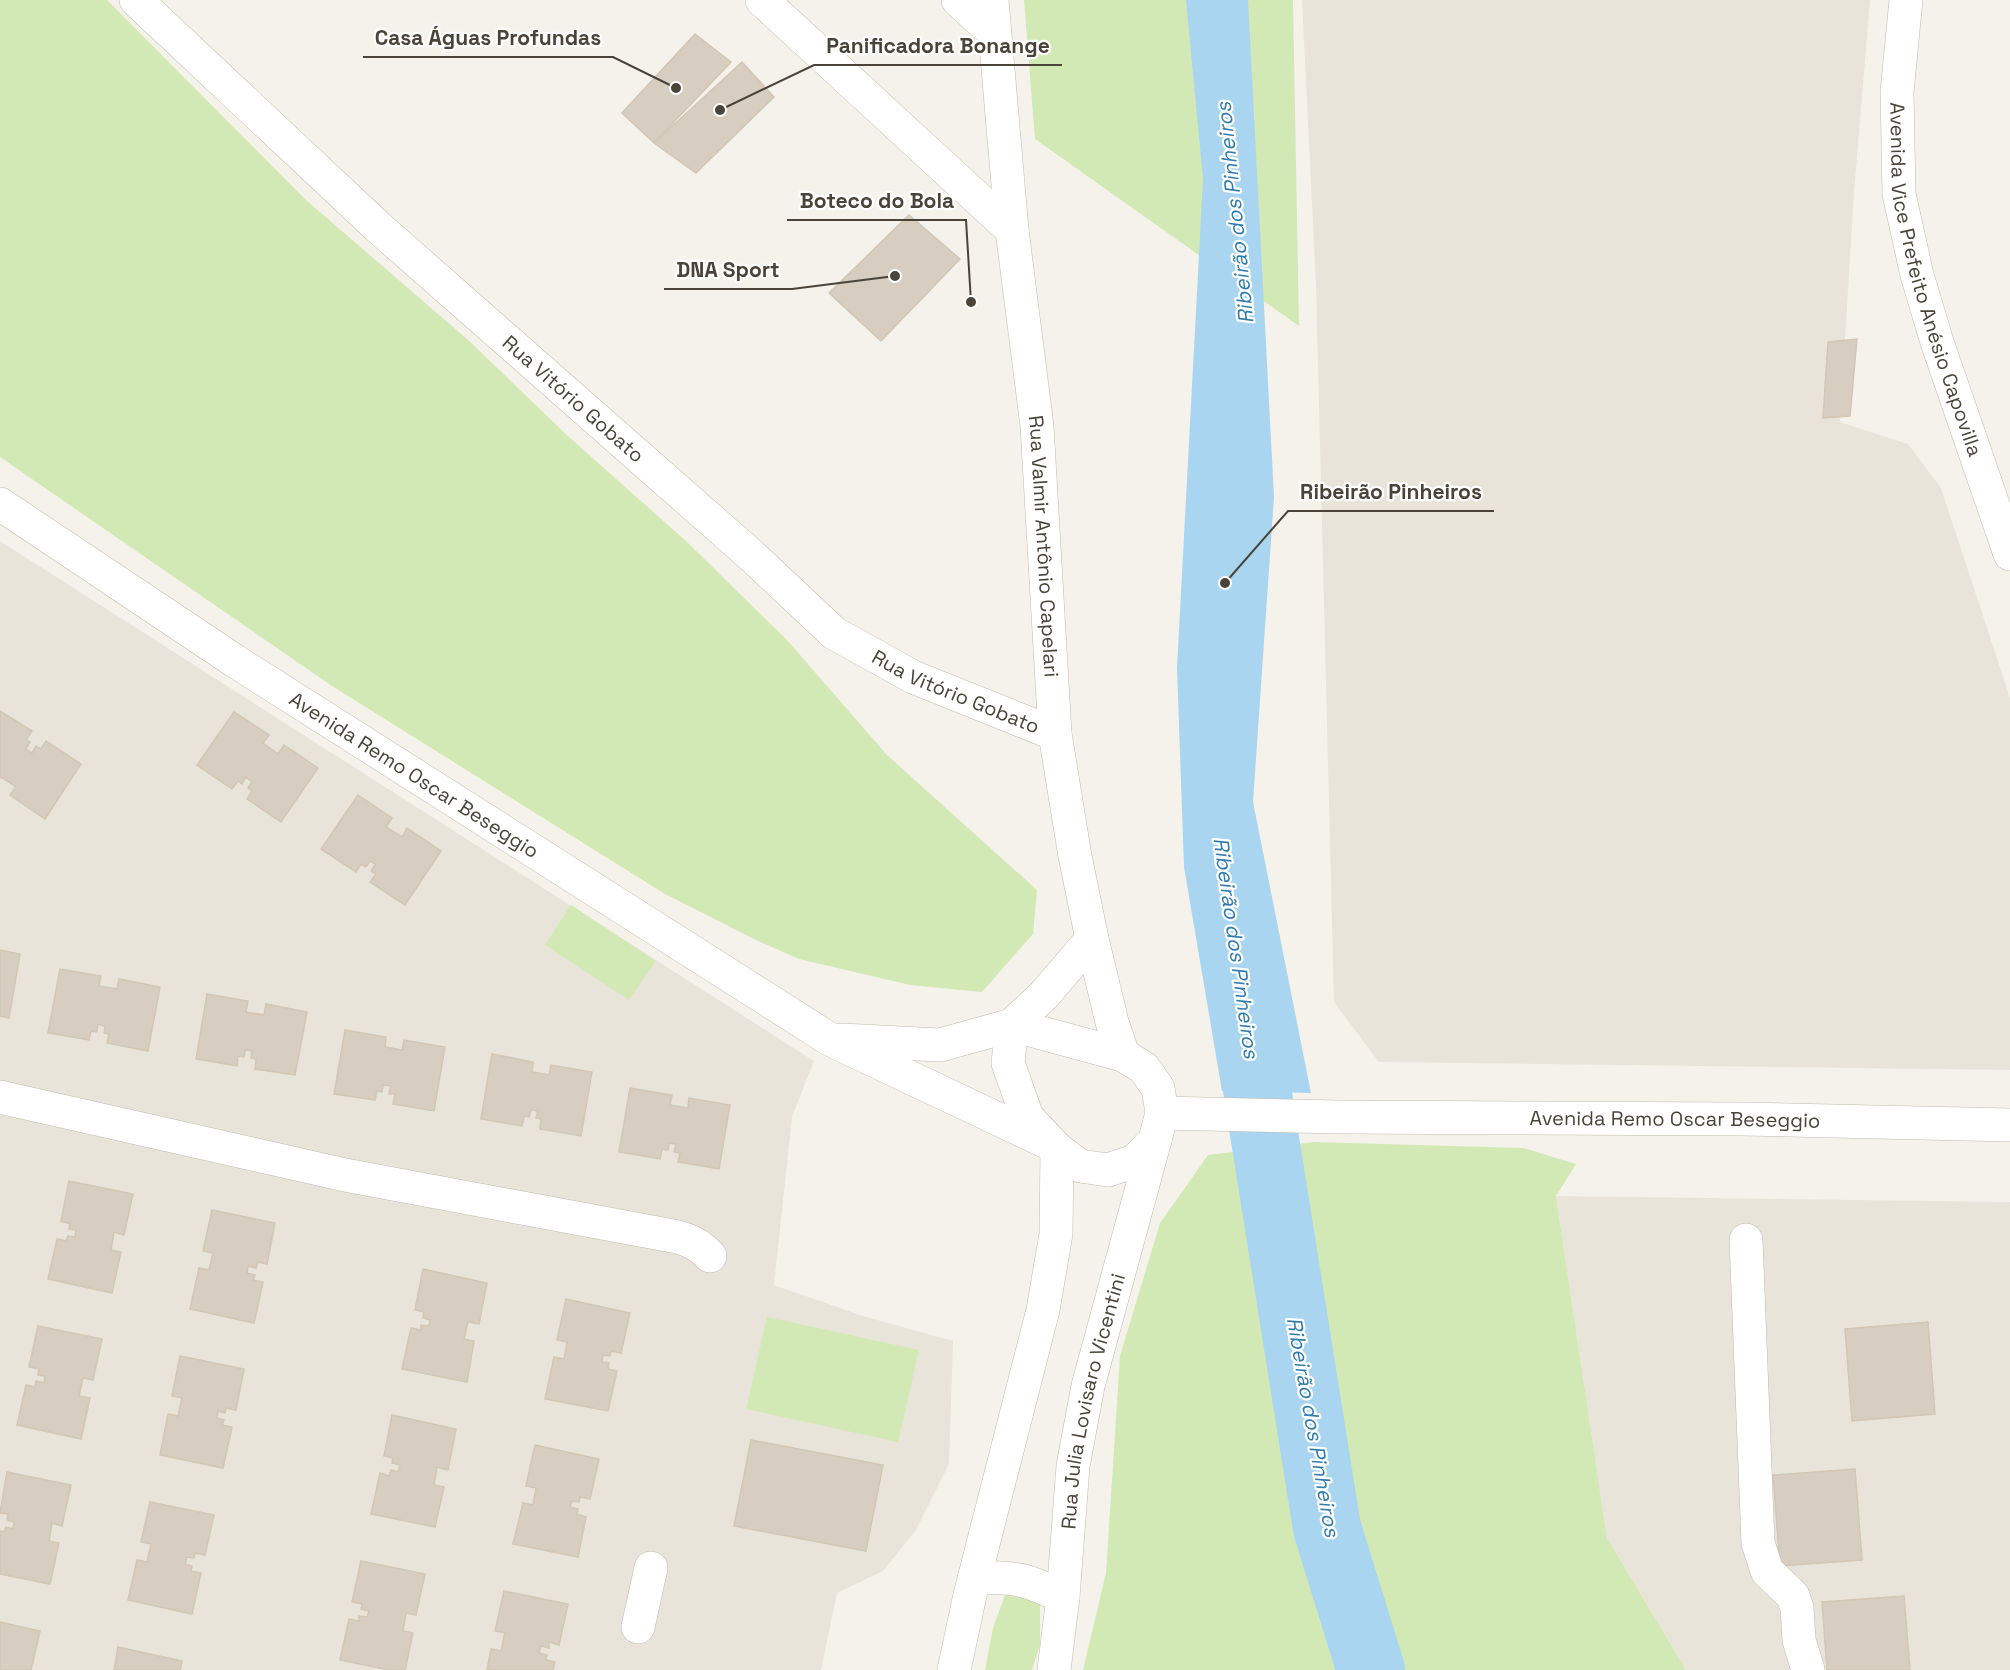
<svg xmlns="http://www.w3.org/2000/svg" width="2010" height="1670" font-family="'Space Grotesk',sans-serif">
<rect width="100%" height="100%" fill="#f5f2eb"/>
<!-- residential -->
<g fill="#e9e4d9">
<polygon points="1302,0 1870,0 1854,192 1840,422 1908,444 1941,488 2010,698 2010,1070 1379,1062 1334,1002 1316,285"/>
<polygon points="0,541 814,1061 792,1117 774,1285 863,1316 953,1341 949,1464 916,1530 883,1571 837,1593 821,1670 0,1670"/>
<polygon points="1556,1196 2010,1202 2010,1670 1686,1670 1607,1538"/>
</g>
<!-- green -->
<g fill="#d2e9b5">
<polygon points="0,0 107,0 306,200 467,339 569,437 686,541 787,640 887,755 1037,890 1033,934 982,992 910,985 799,959 758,941 665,894 332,686 0,457"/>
<polygon points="1024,0 1293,0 1299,326 1035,139"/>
<polygon points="571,905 656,961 629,1000 545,945"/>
<polygon points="1314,1142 1523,1148 1576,1164 1556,1196 1607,1538 1686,1670 1083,1670 1106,1573 1120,1356 1160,1223 1208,1155"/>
<polygon points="767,1317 919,1350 898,1442 746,1409"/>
<polygon points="1005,1595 1040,1601 1040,1645 1032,1670 985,1670 993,1628"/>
</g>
<!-- water -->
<polygon fill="#a9d5f0" points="1186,0 1248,0 1274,497 1253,802 1311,1093 1222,1091 1184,867 1177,668 1203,179"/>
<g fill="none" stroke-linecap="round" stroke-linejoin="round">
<!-- river -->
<polyline stroke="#a9d5f0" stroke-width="68" points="1243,1001 1327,1528 1371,1670"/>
</g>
<!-- building -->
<g fill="#d7cec1" stroke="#d2c6b4" stroke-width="1.5">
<polygon points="695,34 731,62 654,143 622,113"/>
<polygon points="742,62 774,97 696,173 654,143"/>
<polygon points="909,215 960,259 881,341 829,293"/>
<polygon points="1857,339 1850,416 1823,418 1828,342"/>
<polygon points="0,711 32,731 26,740 30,742 26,749 32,753 36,746 41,749 46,741 81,764 45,819 10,795 16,787 1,777 0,778"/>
<polygon points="234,712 269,735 263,743 278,754 284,745 318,768 281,822 247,799 252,791 248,788 252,782 246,777 242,784 238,781 232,789 197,765"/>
<polygon points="358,795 392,818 386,827 402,837 407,828 441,851 405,905 370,882 376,874 371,871 376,864 370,861 366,867 361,864 356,872 321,849"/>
<polygon points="0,950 20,954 9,1018 0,1016"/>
<polygon points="60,969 101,976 99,986 117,989 119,979 160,987 148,1051 107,1043 109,1034 104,1033 105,1026 98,1024 97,1032 91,1031 89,1040 48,1033"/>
<polygon points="207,994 248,1001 246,1012 264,1015 266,1004 307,1012 295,1075 255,1069 256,1059 251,1058 252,1051 245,1050 244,1057 238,1056 237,1066 196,1059"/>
<polygon points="345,1030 386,1037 385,1047 402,1050 404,1040 445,1047 434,1111 393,1104 395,1094 389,1094 391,1086 383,1085 382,1092 377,1091 375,1100 334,1094"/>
<polygon points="492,1054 533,1062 532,1072 549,1075 551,1065 592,1072 581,1136 540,1129 541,1119 536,1118 538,1111 531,1110 529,1117 524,1116 522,1126 481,1119"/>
<polygon points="630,1088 672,1095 670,1105 688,1108 689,1098 730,1105 719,1169 678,1162 680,1153 674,1152 676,1144 669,1143 668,1150 662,1149 660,1159 619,1152"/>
<polygon points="69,1181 133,1194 124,1235 114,1232 111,1250 121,1252 112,1293 48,1279 57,1239 66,1241 68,1236 75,1237 76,1230 69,1229 70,1224 61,1221"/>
<polygon points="212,1210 275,1223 267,1264 258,1262 256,1268 248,1266 247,1273 255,1275 253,1280 263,1282 254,1323 190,1309 199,1268 209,1270 213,1253 203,1251"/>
<polygon points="423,1269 487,1283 479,1324 468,1322 464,1339 474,1341 467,1382 402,1369 411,1328 421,1330 421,1325 429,1326 430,1320 423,1318 424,1312 415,1310"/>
<polygon points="566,1299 630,1313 621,1353 611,1351 610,1356 603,1355 602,1362 609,1363 608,1369 617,1371 608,1411 545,1399 554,1357 564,1359 567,1342 557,1340"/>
<polygon points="1928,1322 1935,1414 1852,1421 1845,1329"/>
<polygon points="38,1326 102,1339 93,1380 83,1378 79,1396 90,1398 81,1439 17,1425 26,1385 35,1387 36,1381 44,1383 45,1376 38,1375 39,1369 29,1367"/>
<polygon points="180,1356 244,1369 236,1410 226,1408 225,1413 218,1411 217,1418 224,1420 222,1425 232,1427 223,1468 160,1455 168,1414 178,1416 182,1398 172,1396"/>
<polygon points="392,1415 456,1429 448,1470 437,1467 434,1485 444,1487 435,1527 371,1514 380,1473 389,1476 391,1470 398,1472 400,1465 392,1463 393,1458 384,1456"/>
<polygon points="751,1440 883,1465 866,1551 734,1526"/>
<polygon points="535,1445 599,1459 590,1499 580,1497 579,1502 572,1501 570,1507 578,1509 577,1514 586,1517 578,1557 513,1544 523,1503 533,1505 536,1488 526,1486"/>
<polygon points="1855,1469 1862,1560 1780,1566 1773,1475"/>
<polygon points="7,1472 71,1485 62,1526 52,1523 49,1541 59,1543 50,1584 0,1574 0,1531 4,1532 6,1527 13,1529 14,1522 7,1520 8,1514 0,1513"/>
<polygon points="150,1502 214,1515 205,1555 195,1553 194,1558 187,1557 185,1564 192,1566 191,1571 201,1573 192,1614 128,1600 137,1560 147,1562 151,1544 141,1542"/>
<polygon points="361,1561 425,1574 416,1615 406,1613 403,1631 413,1633 405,1670 389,1670 340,1660 349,1619 359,1621 359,1616 367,1617 369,1611 361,1609 362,1604 352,1602"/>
<polygon points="504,1591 568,1604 559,1645 549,1642 549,1648 541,1646 539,1653 547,1655 546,1660 555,1662 553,1670 487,1670 491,1649 501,1651 505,1633 495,1631"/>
<polygon points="1904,1596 1910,1670 1827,1670 1822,1602"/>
<polygon points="0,1622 40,1631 31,1670 0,1670"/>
<polygon points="118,1647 182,1661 180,1670 114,1670"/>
</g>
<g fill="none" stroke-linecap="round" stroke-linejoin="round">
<defs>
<g id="minor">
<path id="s1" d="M136 0 378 227 752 556 834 633 913 677 1055 734"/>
<polyline points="762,0 1012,230"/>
<polyline points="958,0 994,33"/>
<path id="s2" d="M992 0 1012 230 1037 426 1055 734 1075 856 1092 939 1112 1022 1123 1055"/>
<path id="s3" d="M1906 0 1897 92 1899 194 1917 275 1937 342 2010 554"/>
<path id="s4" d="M0 504 235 661 831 1040 1053 1145"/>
<polygon points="1012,1025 1123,1055 1144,1068 1158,1088 1162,1113 1155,1140 1135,1161 1108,1170 1080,1166 1057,1149 1027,1117 1008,1063"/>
<polyline points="842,1040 940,1045 1012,1025 1044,995 1092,939"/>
<path d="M0 1097 345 1175 678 1237C691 1241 700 1245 710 1256"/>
<path id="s5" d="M1162 1113 1339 1117 1742 1119 2010 1125"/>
<polyline points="1746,1240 1758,1543 1767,1571 1793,1596 1797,1608 1799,1640 1808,1670"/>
<path d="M974 1579C1013 1575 1028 1580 1063 1597"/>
<polyline points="638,1627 651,1568"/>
<polyline points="954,1670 970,1595 1043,1310 1056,1234 1057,1149"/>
<path id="s6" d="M1054 1670 1063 1597 1073 1466 1088 1386 1155 1140"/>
</g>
</defs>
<!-- minor casing -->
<use href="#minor" stroke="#c1baae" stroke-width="34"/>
<!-- minor -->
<use href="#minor" stroke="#fff" stroke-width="33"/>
</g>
<g text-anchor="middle" stroke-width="4.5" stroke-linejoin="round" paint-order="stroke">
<!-- street labels -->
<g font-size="20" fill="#4a4339" stroke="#fff">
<text dy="7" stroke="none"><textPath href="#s3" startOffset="285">Avenida Vice Prefeito Anésio Capovilla</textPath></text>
<text dy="7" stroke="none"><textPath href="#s1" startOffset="592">Rua Vitório Gobato</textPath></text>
<text dy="7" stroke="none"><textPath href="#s2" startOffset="549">Rua Valmir Antônio Capelari</textPath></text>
<text dy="7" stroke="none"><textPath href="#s1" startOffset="1078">Rua Vitório Gobato</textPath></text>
<text dy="7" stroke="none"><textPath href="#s4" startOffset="495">Avenida Remo Oscar Beseggio</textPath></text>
<text dy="7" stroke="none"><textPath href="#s5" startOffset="513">Avenida Remo Oscar Beseggio</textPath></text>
<text dy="7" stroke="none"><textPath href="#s6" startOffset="272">Rua Julia Lovisaro Vicentini</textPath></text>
</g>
<!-- water labels -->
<g font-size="21" font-style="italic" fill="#2f7bae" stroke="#fff">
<text transform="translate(1235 213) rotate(-96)" y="7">Ribeirão dos Pinheiros</text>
<text transform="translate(1236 948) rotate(82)" y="7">Ribeirão dos Pinheiros</text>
<text transform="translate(1313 1427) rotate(80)" y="7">Ribeirão dos Pinheiros</text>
</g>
</g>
<!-- callouts -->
<path fill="none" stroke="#4a4339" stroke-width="2" d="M676 88L613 57H363M720 110L814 65H1062M971 302L966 220H787M895 276L792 289H664M1225 583L1288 511H1494"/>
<g fill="#4a4339" stroke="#fff" stroke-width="2">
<circle cx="676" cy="88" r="6"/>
<circle cx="720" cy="110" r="6"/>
<circle cx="971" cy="302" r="6"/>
<circle cx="895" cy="276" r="6"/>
<circle cx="1225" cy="583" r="6"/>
</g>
<g font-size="21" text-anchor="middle" font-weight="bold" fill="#4a4339" stroke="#fff" stroke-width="4.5" stroke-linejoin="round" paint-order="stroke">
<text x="488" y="45">Casa Águas Profundas</text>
<text x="938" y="53">Panificadora Bonange</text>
<text x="877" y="208">Boteco do Bola</text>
<text x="728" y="277">DNA Sport</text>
<text x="1391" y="499">Ribeirão Pinheiros</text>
</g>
</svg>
